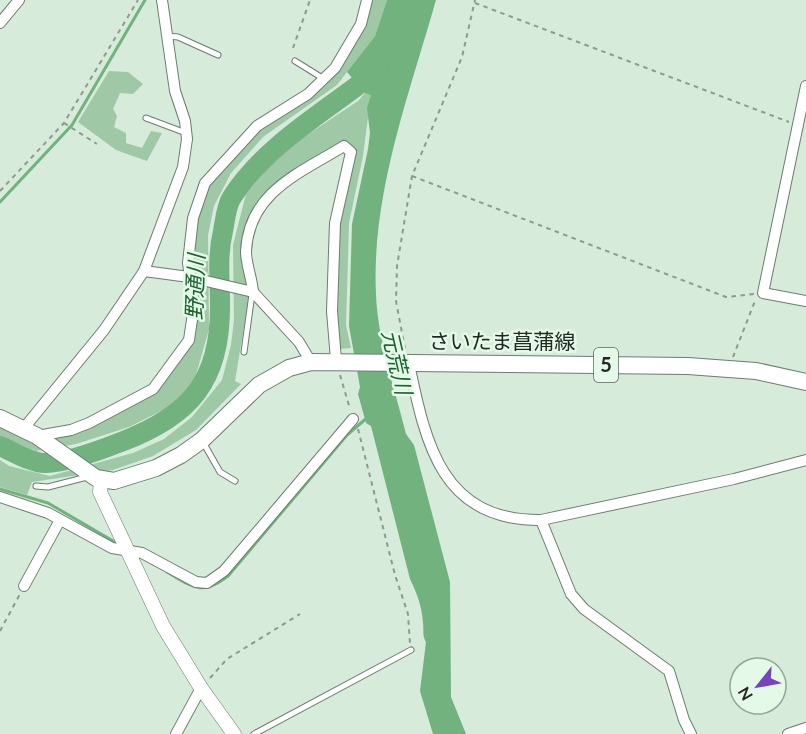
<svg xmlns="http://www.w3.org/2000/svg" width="806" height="734" font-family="Lato,'Noto Sans JP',sans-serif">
<rect width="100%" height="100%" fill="#d6ebda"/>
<!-- green -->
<g fill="#9ec8a6">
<polygon points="370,0 387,0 375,36 337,85 263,137 231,173 214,206 208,235 209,329 196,375 188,392 173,405 129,427 76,444 36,451 0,437 0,423 38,442 76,434 101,423 158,391 194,338 190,272 197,207 213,176 259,129 337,73"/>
<polygon points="109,71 128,72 143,84 133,94 120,93 113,109 117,116 114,127 126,133 126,143 142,148 151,131 162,133 147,161 116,150 78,122"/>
<path d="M365 93 371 94 363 156 349 223 346 325 351 348 338 349C334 280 339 213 348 145L273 187 248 221 249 296 235 381 241 384 196 430 153 456 113 470 32 482 27 495 0 487V460L9 466 50 476 133 453 164 439 192 417 222 380 231 345 234 320 233 245 246 194 268 168 295 143 358 101Z"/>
</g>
<!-- water -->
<path fill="#71b27f" d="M387 0H436C409 95 371 195 376 295 378 342 395 389 406 434L414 445 450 582 451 697 466 734H433L420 691 426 642C422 635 424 631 423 623 422 607 417 593 410 579L371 426 366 423 358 394 360 387 349 326 352 224 368 149 370 133 367 108 371 95 365 93 347 72 375 36Z"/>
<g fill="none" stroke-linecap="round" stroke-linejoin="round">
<!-- stream -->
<g stroke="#71b27f" stroke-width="3">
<polyline points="0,202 72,125 145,0"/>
<polyline points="0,489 48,503 120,545"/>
<path d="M167 572C194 588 202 596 228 576L347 435 368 417"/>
</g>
<!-- river -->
<path stroke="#71b27f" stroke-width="20" d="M0 446C12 451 33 464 46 463 65 463 103 449 121 442 190 416 221 381 220 304 220 279 217 256 223 231 225 221 226 206 232 197 268 142 330 109 379 69"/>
<defs>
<g id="service">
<polyline points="167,36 178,37 218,55"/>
<polyline points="295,61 324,79"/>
<polyline points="146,118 186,133"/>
<polyline points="244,352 252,294"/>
<polyline points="203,442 220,472 235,481"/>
<polyline points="36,486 48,487 87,477"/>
<polyline points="254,734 411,650"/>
</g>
<g id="minor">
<polyline points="0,23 19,0"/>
<polyline points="806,86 763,293 806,301"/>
<polyline points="144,271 189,277 253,292 299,342 311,362"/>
<path d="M253 292C252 278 246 265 246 251 249 192 300 173 344 146L351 152 335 223 332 311 336 360"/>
<path d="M409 364C426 445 442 521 541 520L734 479 806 460"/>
<polyline points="24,428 104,330 144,271 183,167 187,139 185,121 175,91 162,0"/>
<polyline points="37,436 71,430 89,423 153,389 189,340 194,306 188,263 193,218 205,183 257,126 308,94 335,68 361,24 367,0"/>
<polyline points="0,497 48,513 112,548 142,553 196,582 207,583 224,571 353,419"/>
<polyline points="541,520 571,594 584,609 669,671 684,720 691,734"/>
<polyline points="24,586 60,520"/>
<polyline points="176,734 201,688"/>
<polyline points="788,734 806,728"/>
</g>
<polyline id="tertiary" points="101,480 100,492 163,626 201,688 234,734"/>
<polyline id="primary" points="0,418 37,436 96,478 114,481 156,468 181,455 202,440 259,385 289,368 311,362 688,366 756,371 806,382"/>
</defs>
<!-- service casing -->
<use href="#service" stroke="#6b7d6e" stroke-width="7"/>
<!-- minor casing -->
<use href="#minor" stroke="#6b7d6e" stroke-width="12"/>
<!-- tertiary casing -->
<use href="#tertiary" stroke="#6b7d6e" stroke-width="15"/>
<!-- primary casing -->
<use href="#primary" stroke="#6b7d6e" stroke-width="18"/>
<!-- path -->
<g stroke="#8b9b8e" stroke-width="2" stroke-dasharray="4.5 4.5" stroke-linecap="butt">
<polyline points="475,3 789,122"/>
<polyline points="293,48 310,0"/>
<polyline points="64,123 97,144"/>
<polyline points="412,176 726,297 754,294"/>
<polyline points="0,191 64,123 138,0"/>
<polyline points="405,349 396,301 397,266 412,176 462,57 475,0"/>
<polyline points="733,357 755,301"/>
<polyline points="340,375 350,409"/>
<polyline points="358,429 395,575 408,614 410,644"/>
<polyline points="0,631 20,594"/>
<polyline points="210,678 227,659 300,614"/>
</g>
<!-- service -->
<use href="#service" stroke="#fff" stroke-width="5"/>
<!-- minor -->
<use href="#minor" stroke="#fff" stroke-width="10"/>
<!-- tertiary -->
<use href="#tertiary" stroke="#fff" stroke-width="14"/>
<!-- primary -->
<use href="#primary" stroke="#fff" stroke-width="16"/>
</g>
<g text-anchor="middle" stroke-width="5" stroke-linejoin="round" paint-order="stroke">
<!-- shield labels -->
<rect fill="#e4f9e7" stroke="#5c675d" stroke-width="1.5" x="594" y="348" width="24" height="34" rx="4.5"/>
<g font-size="20" font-weight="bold" fill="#212822">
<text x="606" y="372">5</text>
</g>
<!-- street labels -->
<g font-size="21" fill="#212822" stroke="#e4f9e7">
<text x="502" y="349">さいたま菖蒲線</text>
</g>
<!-- water labels -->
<g font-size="22" font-style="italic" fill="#1d6232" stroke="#e4f9e7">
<text transform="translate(195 287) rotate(-88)" y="8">野通川</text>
<text transform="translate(397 362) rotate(77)" y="8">元荒川</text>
</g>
</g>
<!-- north arrow -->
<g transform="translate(758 686) rotate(239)"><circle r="28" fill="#e4f9e7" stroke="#96a598" stroke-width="1.5"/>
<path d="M0-4.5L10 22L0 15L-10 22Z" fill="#7844bc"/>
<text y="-9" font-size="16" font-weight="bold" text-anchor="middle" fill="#212822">N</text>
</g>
</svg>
